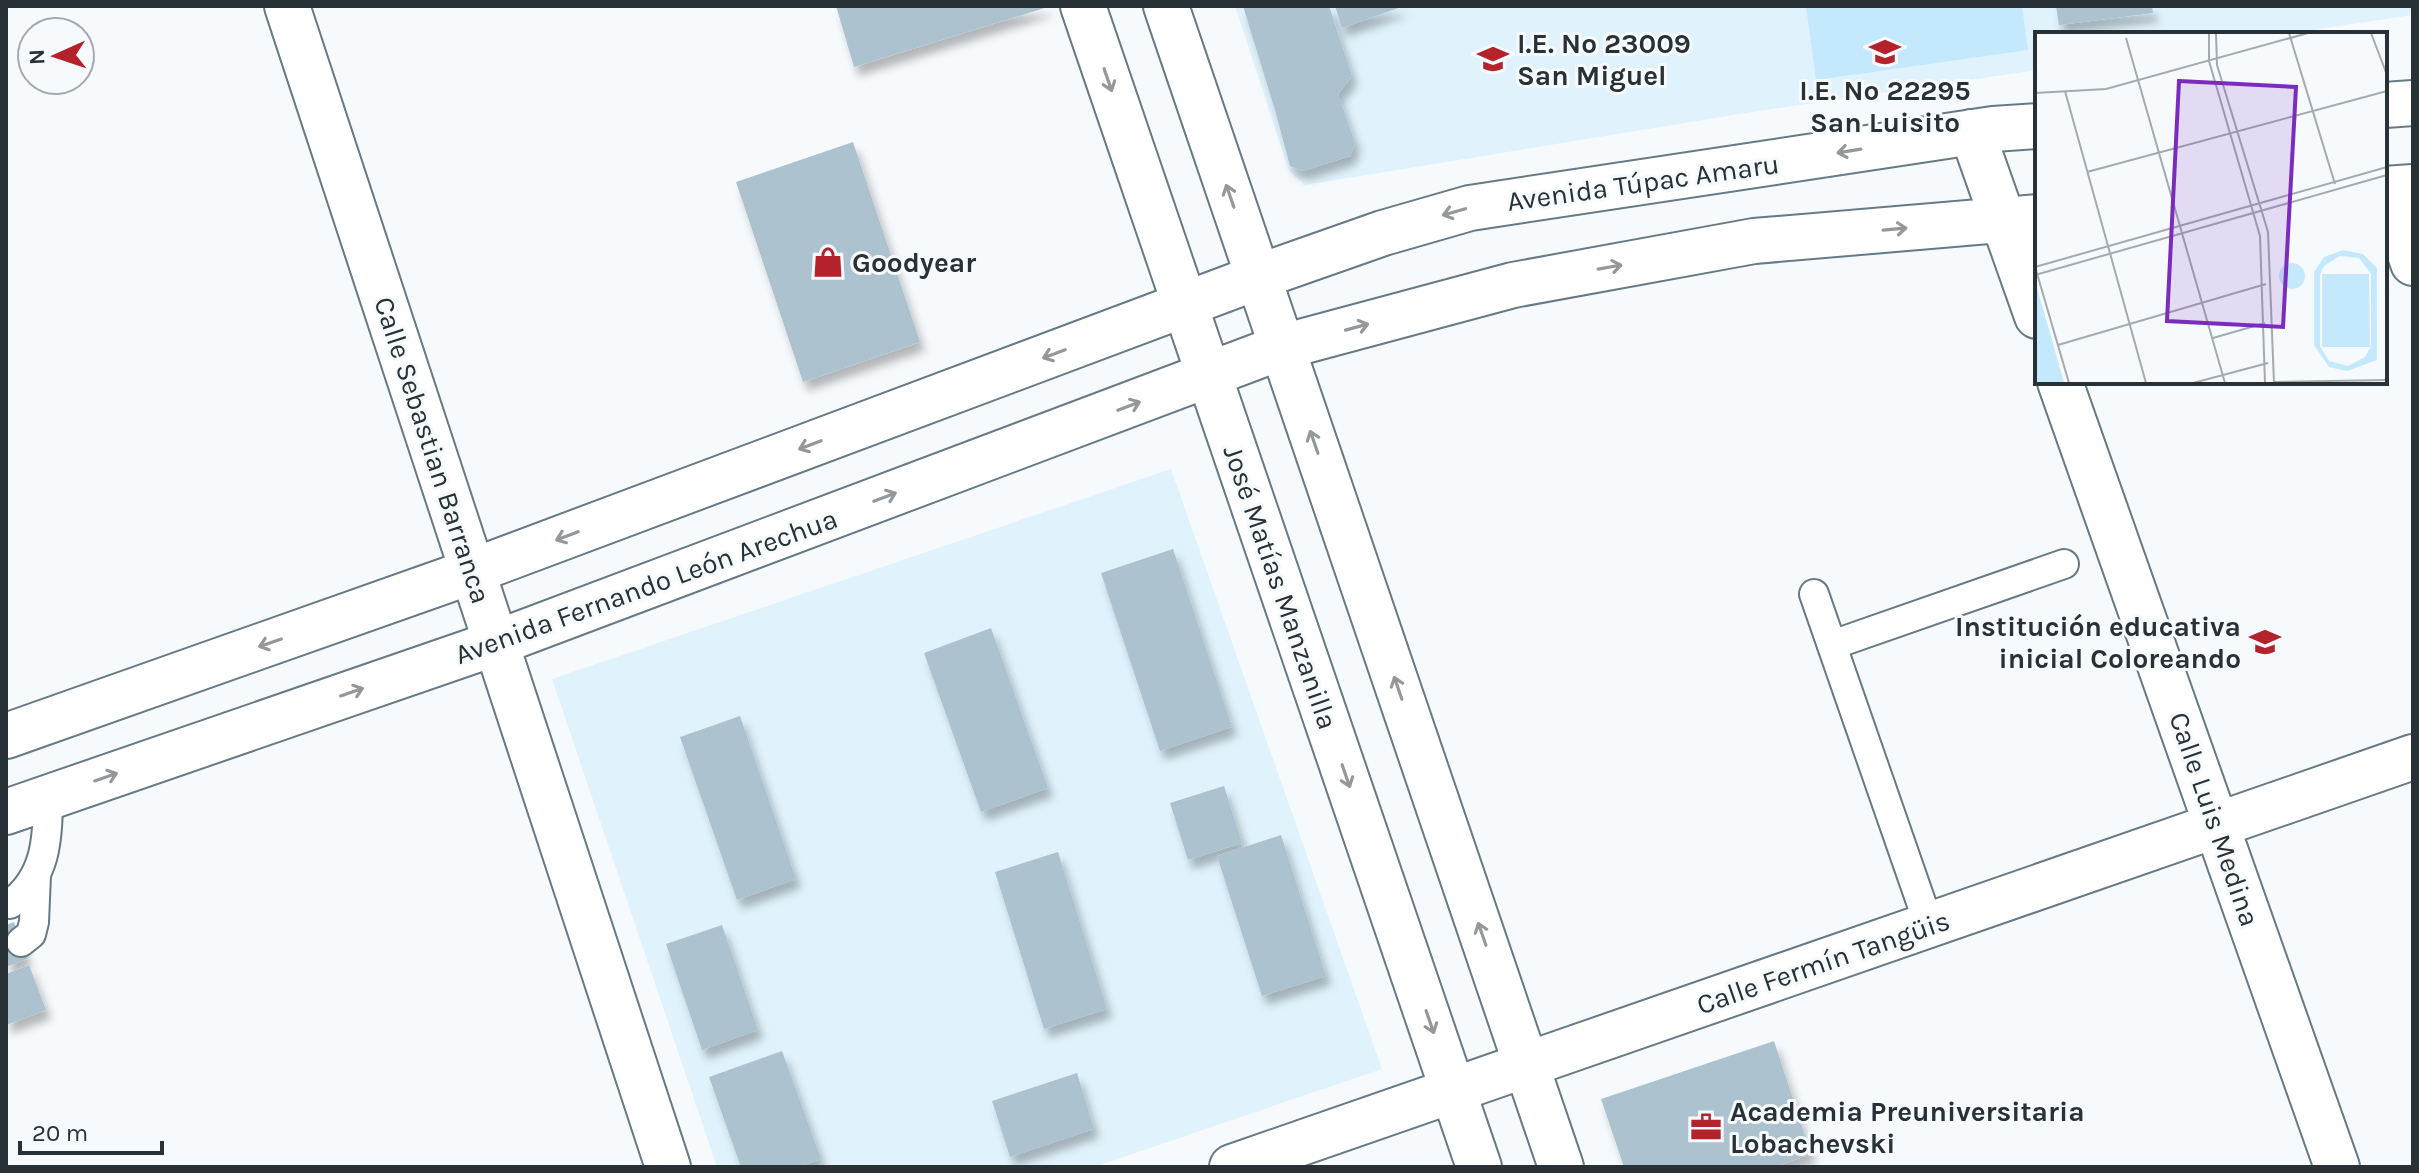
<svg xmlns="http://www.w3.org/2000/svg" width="2419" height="1173" font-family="Karla,sans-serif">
<defs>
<filter id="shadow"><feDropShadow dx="5" dy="9" stdDeviation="4" flood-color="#0004"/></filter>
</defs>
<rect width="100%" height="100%" fill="#f6fafd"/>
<!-- built -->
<g fill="#e0f2fc">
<polygon points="1235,6 2413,6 2413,15 2284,34 2037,34 2037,70 1752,112 1305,185 1289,171"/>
<polygon points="1171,469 1382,1069 1094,1167 717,1167 552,679"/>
</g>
<!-- green -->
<polygon fill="#c4e9fc" points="1806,6 2022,6 2028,50 1816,80"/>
<!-- building -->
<g fill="#acc2ce" filter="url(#shadow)">
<polygon points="836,6 1048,6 1048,7 854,67"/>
<polygon points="1243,6 1329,6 1352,76 1338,94 1355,143 1350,156 1303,171 1290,166 1275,110"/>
<polygon points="1335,6 1404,6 1342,28"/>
<polygon points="2056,6 2152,6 2153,13 2059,25"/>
<polygon points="853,142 920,342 803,382 736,182"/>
<polygon points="1173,549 1232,727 1160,751 1101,573"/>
<polygon points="991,628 1048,788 981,812 924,653"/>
<polygon points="740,716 796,879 737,900 680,737"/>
<polygon points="1224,786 1242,843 1188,860 1170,803"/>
<polygon points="1281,835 1326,976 1262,996 1217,856"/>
<polygon points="1058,852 1107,1009 1044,1029 995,872"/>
<polygon points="14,922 27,959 6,967 6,925"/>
<polygon points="722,925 758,1030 702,1050 666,944"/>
<polygon points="29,965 46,1010 6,1025 6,974"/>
<polygon points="1774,1041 1811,1154 1774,1167 1624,1167 1601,1099"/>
<polygon points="782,1051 821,1159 798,1167 741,1167 709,1077"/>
<polygon points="1077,1073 1094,1129 1010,1157 992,1101"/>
</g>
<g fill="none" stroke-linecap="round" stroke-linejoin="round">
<defs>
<g id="service">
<polyline points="1814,594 1929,925"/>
<polyline points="1832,645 2064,564"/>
<path d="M10 904C46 878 48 839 48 797"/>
<polyline points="21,942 31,934 34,922 36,875"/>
</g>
<g id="minor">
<polyline points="287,6 668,1167"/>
<polyline points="1972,132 2037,316"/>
<polyline points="2388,189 2413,263"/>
<polyline points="2060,382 2337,1167"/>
<polyline points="1232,1167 2413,757"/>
</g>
<g id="secondary">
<polyline points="2385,105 2413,103"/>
<polyline points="2385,189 2413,187"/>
<polyline points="6,736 473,571 1258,277 1383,233 1470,208 1993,129 2037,126"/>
<polyline points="6,812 496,643 1282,347 1513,285 1754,241 2037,217"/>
</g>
<g id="primary">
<polyline points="1083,6 1479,1167"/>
<polyline points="1166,6 1561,1167"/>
</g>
</defs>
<!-- service casing -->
<use href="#service" stroke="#667a85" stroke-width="32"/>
<!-- minor casing -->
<use href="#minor" stroke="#667a85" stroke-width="48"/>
<!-- secondary casing -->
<use href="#secondary" stroke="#667a85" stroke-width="48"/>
<!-- primary casing -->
<use href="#primary" stroke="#667a85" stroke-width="48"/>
<!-- service -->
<use href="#service" stroke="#fff" stroke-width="28"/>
<!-- minor -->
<use href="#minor" stroke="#fff" stroke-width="44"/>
<!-- secondary -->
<use href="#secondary" stroke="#fff" stroke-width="44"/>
<!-- primary -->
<use href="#primary" stroke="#fff" stroke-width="44"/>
</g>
<!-- one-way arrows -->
<defs><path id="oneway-shaft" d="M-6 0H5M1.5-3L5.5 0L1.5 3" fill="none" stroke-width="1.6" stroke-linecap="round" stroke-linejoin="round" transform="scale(2)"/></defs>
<g stroke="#94989a">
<use href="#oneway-shaft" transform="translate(1108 80) rotate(71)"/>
<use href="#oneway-shaft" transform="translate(1849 151) rotate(171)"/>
<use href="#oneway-shaft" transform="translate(1230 196) rotate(-109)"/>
<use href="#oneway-shaft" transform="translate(1454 212) rotate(164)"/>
<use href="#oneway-shaft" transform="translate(1895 229) rotate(-5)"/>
<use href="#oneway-shaft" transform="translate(1610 267) rotate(-10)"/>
<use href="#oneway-shaft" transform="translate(1357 327) rotate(-15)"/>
<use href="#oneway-shaft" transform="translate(1054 354) rotate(159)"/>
<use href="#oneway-shaft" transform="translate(1129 406) rotate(-21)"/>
<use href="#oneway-shaft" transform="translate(1314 442) rotate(-109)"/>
<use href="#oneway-shaft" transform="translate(810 445) rotate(159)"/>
<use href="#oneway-shaft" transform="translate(885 497) rotate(-21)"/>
<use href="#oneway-shaft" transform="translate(567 536) rotate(159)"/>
<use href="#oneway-shaft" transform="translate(270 643) rotate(161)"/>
<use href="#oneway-shaft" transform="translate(1398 688) rotate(-109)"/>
<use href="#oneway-shaft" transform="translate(352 692) rotate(-19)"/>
<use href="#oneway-shaft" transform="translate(1346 776) rotate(71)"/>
<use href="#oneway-shaft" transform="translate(106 777) rotate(-19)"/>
<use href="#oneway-shaft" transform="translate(1482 934) rotate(-109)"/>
<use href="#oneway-shaft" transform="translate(1430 1022) rotate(71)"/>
</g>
<!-- icons -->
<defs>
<symbol id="school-bare" viewBox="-9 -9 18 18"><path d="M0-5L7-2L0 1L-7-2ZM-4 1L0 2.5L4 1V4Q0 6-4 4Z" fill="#b4232c" stroke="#f6fafd" stroke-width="2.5" paint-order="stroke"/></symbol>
<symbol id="shop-bare" viewBox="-9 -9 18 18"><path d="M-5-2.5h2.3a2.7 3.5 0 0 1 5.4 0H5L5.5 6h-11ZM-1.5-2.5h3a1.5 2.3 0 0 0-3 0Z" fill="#b4232c" stroke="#f6fafd" stroke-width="2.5" paint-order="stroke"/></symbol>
<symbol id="office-bare" viewBox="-9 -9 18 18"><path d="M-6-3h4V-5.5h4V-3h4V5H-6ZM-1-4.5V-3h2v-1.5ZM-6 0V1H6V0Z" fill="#b4232c" stroke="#f6fafd" stroke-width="2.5" paint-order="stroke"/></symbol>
</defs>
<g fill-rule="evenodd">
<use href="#school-bare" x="1863" y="30" width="44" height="44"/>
<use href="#school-bare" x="1471" y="37" width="44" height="44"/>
<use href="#shop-bare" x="806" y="240" width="44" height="44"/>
<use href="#school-bare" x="2243" y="620" width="44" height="44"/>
<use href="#office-bare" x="1684" y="1105" width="44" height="44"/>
</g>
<g text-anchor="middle" stroke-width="6" stroke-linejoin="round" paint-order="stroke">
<!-- poi labels -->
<g font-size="28" font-weight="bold" fill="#283135" stroke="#f6fafd" text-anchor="start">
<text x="1517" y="53">I.E. Nº 23009<tspan x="1517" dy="32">San Miguel</tspan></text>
<text x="1885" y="100" text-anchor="middle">I.E. Nº 22295<tspan x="1885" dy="32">San Luisito</tspan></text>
<text x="852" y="272">Goodyear</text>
<text x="2241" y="636" text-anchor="end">Institución educativa<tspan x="2241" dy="32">inicial Coloreando</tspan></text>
<text x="1730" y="1121">Academia Preuniversitaria<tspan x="1730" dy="32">Lobachevski</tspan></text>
</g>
<!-- street labels -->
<g font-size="28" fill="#283135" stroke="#f6fafd">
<text transform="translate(1643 182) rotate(-8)" y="10">Avenida Túpac Amaru</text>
<text transform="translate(433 450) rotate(72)" y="10">Calle Sebastian Barranca</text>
<text transform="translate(646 586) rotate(-20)" y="10">Avenida Fernando León Arechua</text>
<text transform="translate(1281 587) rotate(71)" y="10">José Matías Manzanilla</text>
<text transform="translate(2215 819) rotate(71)" y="10">Calle Luis Medina</text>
<text transform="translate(1823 962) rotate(-19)" y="10">Calle Fermín Tangüis</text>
</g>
</g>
<!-- overview -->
<g transform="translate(2035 32)">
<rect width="352" height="352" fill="#f6fafd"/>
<path d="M308 218 328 222 342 236V328L312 339 294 335 279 313V240L289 225ZM305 224 324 226 336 242V314L330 325 313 334 294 329 285 314V243L289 234ZM244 244a13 13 0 1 1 26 0a13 13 0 1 1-26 0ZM287 242H334L335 315H287ZM2 256 19 315 29 351H0Z" fill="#c4e9fc" fill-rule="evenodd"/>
<path fill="none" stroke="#a4aaad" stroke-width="2" d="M174 1V29L225 204 230 351M181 1 182 33 233 200 239 351M254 1 300 152M336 1 352 43M91 6 190 351M30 59 111 351M0 61 71 57 273 1M52 140 352 59M0 235 352 135M1 238 34 351M0 243 352 143M178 306 230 291M23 313 231 252M239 350 352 348M158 351 233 331"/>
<path fill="#7b2cbf" fill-opacity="0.15" stroke="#7b2cbf" stroke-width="4" d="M144 49 261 55 248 295 132 289Z"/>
<rect width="352" height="352" fill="none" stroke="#283135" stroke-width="4"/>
</g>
<!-- border -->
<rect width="2419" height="1173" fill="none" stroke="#283135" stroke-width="16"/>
<!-- north arrow -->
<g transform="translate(56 56) rotate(267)"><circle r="38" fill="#f6fafd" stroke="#a4aaad" stroke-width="2"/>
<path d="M0-6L14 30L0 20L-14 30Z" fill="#b4232c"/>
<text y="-12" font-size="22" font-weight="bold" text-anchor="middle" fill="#283135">N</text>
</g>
<!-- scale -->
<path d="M20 1141v12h142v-12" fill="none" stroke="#283135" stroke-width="4"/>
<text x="32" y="1141" font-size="24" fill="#283135" stroke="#f6fafd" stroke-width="6" paint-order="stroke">20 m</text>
</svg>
